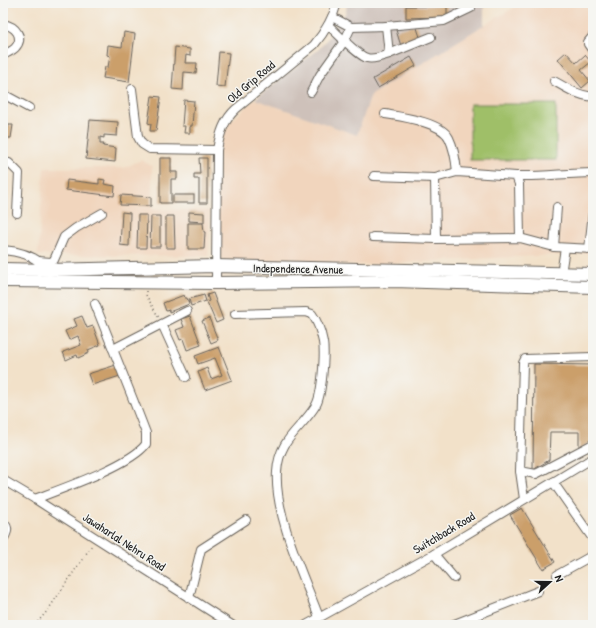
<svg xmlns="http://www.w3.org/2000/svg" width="596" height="628" font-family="'Patrick Hand',sans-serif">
<rect width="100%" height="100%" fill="#f6f6f2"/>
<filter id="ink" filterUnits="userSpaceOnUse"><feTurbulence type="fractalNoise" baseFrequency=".025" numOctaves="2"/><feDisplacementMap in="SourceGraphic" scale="8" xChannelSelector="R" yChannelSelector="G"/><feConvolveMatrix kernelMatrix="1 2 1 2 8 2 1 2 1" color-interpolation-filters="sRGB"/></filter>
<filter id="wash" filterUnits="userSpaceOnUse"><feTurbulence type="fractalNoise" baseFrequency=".012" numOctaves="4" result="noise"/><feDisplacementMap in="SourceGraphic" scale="16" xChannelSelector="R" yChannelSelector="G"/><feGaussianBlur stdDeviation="0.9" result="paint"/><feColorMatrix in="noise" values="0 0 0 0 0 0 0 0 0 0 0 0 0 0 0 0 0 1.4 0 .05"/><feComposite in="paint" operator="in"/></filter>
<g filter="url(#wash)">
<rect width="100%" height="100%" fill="#f2e1c9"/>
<!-- built -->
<g fill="#f1d5bd">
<polygon points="522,3 593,3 593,253 357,265 217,260 219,149 225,127 255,99 357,135 370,95 484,25"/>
<polygon points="141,160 152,166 152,209 210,211 208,256 38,255 44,168 124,168"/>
</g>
<!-- industrial -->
<polygon fill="#cec1ba" points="347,3 484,3 484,25 371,95 357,135 255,99 319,49 333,32 346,12"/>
<!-- green -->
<rect fill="#9fbf68" stroke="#5e6e42" x="470" y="104" width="86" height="56"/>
<g id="blocks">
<!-- building -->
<g fill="#cb9f6a">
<polygon points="440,3 447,3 447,17 406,18 406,6 440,6"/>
<polygon points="416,25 421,40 401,46 396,30"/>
<polygon points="124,32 135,34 129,82 103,78 105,67 108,67 110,56 107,55 108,45 122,47"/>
<polygon points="175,47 190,49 190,56 186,55 185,63 197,63 196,73 184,72 183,90 172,89"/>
<polygon points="219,52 229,53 225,87 216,86"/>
<polygon points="566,52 576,63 585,55 591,62 581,70 590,81 582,88 558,59"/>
<polygon points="411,57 416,66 378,88 373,79"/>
<polygon points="152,96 161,97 156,131 150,131 151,124 148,123"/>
<polygon points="184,100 194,101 192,126 190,126 190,133 184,133 185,126 182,126"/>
<polygon points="90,120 118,122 117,136 104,135 104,138 100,137 100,144 104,144 103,146 116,148 115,162 86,159"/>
<polygon points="8,125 13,125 11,138 7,138 6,142 3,141 3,127 8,128"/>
<polygon points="160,158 171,158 171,172 177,172 177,179 171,179 171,203 160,203"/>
<polygon points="199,158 207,158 207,203 199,203 199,179 194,179 194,174 200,174"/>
<polygon points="99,179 105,180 104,184 115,186 114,196 66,190 67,180 99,184"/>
<polygon points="121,195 151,197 151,206 120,205"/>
<rect x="173" y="195" width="21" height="8"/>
<polygon points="122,212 130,213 129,246 120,245"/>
<polygon points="189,212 204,213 204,222 189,221"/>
<polygon points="138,215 147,215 146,248 137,248"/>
<polygon points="151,216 160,216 160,247 150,247"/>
<polygon points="166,216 174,216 175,248 166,248"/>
<polygon points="188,223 203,223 204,232 205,232 204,249 188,249"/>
<polygon points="213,293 223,320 216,323 207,302 209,301 207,295"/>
<polygon points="184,295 185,298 187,298 189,304 169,312 169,310 166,311 163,303"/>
<polygon points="204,295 206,301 191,306 189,299"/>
<polygon points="82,316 87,328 93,326 100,345 88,350 89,353 78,358 77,355 66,360 63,352 81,345 78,336 69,340 65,331 77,326 74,319"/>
<polygon points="190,316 201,345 187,350 183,339 180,340 176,330 184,327 181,319"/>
<polygon points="209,318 218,340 211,343 202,321"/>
<polygon points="219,347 232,380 205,390 198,372 207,368 211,379 222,375 215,358 198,364 195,356"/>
<polygon points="534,364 593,365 593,441 579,449 579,432 550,432 549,460 533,470"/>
<polygon points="116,365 120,376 92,385 88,374"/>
<polygon points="522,508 555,562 543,569 510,515"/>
</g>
</g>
</g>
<g filter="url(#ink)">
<use href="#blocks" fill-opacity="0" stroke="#676159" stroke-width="1"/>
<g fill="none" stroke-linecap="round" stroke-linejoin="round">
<defs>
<g id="minor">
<polyline points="332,17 351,27 386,26 444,21 471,8"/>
<path d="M3 24C15 26 25 37 15 48 12 51 7 53 3 55"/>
<path d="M328 25C336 32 358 56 367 58 374 60 383 56 389 54"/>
<polyline points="386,26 389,54 431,37"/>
<polyline points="593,36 588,42 588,44 593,51"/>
<path d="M554 81C568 89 577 95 593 97"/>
<polyline points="132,89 138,137 142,144 150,149 217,150"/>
<polyline points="311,92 320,75 345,40 351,27"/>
<polyline points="3,94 29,108"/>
<path d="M385 114C402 117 441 122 449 138 454 148 456 161 457 172"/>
<polyline points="3,162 9,163 19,173 17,213"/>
<polyline points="374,176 435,178 457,172 516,176 519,184 520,238"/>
<path d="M516 176C542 177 567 173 593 173"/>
<polyline points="435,178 436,239"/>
<polyline points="373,237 436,239 520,238 554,247 593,249"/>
<polyline points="554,247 557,207"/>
<polyline points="589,249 593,212"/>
<path d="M3 250C16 251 31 255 41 263"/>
<polyline points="38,261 51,262 54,260 64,237 76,228 102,213"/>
<polyline points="561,274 565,248"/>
<path d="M216 283 217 150C220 133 224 120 236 109L314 45C324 33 333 18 337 3"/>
<path d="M235 314 306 312 312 314C318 322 321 332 323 342 325 354 322 395 316 405 301 430 279 438 277 472 274 514 304 577 319 617"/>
<polyline points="162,324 186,377"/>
<polyline points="113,349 187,311"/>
<polyline points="520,471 536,474 593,444"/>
<polyline points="3,480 35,499 232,625"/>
<polyline points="553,482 593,539"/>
<path d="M35 499C61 489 131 465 146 444V433L134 402 95 304"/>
<polyline points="524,499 520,471 523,363 525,359 593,357"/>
<path d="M3 522C10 528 7 533 3 540"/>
<polyline points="434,554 454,578"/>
<polyline points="557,575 593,555"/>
<polyline points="189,598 201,549 246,520"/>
<polyline points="306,625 434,554 593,458"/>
<polyline points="452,625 538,591"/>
</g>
<g id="highway">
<polyline points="3,269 49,270 215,266 593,274"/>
<polyline points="3,281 216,283 394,281 593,287"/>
</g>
</defs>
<!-- minor casing -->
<use href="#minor" stroke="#676159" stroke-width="10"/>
<!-- highway casing -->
<use href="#highway" stroke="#676159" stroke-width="14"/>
<!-- path -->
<g stroke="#676159" stroke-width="1.5" stroke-dasharray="1 3" stroke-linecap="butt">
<polyline points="146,291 146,295 159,318"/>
<polyline points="35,625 48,610 92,545"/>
</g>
<!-- minor -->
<use href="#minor" stroke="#fff" stroke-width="8"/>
<!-- highway -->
<use href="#highway" stroke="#fff" stroke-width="12"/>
</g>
</g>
<g text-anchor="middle" stroke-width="3" stroke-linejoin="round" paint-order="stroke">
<!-- street labels -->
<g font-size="12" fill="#1c1c1c" stroke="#f6f6f2">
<text transform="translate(251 82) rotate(-40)" y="4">Old Grip Road</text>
<text transform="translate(298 269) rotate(1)" y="4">Independence Avenue</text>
<text transform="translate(444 533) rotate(-31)" y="4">Switchback Road</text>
<text transform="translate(124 542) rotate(33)" y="4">Jawaharlal Nehru Road</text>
</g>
</g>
<!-- margin -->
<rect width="596" height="628" fill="none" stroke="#f6f6f2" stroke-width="16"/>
<!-- north arrow -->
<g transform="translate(550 582) rotate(69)" stroke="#f6f6f2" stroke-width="3" paint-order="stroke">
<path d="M0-3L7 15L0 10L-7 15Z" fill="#1c1c1c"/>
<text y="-6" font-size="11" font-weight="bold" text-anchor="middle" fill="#1c1c1c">N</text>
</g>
</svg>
